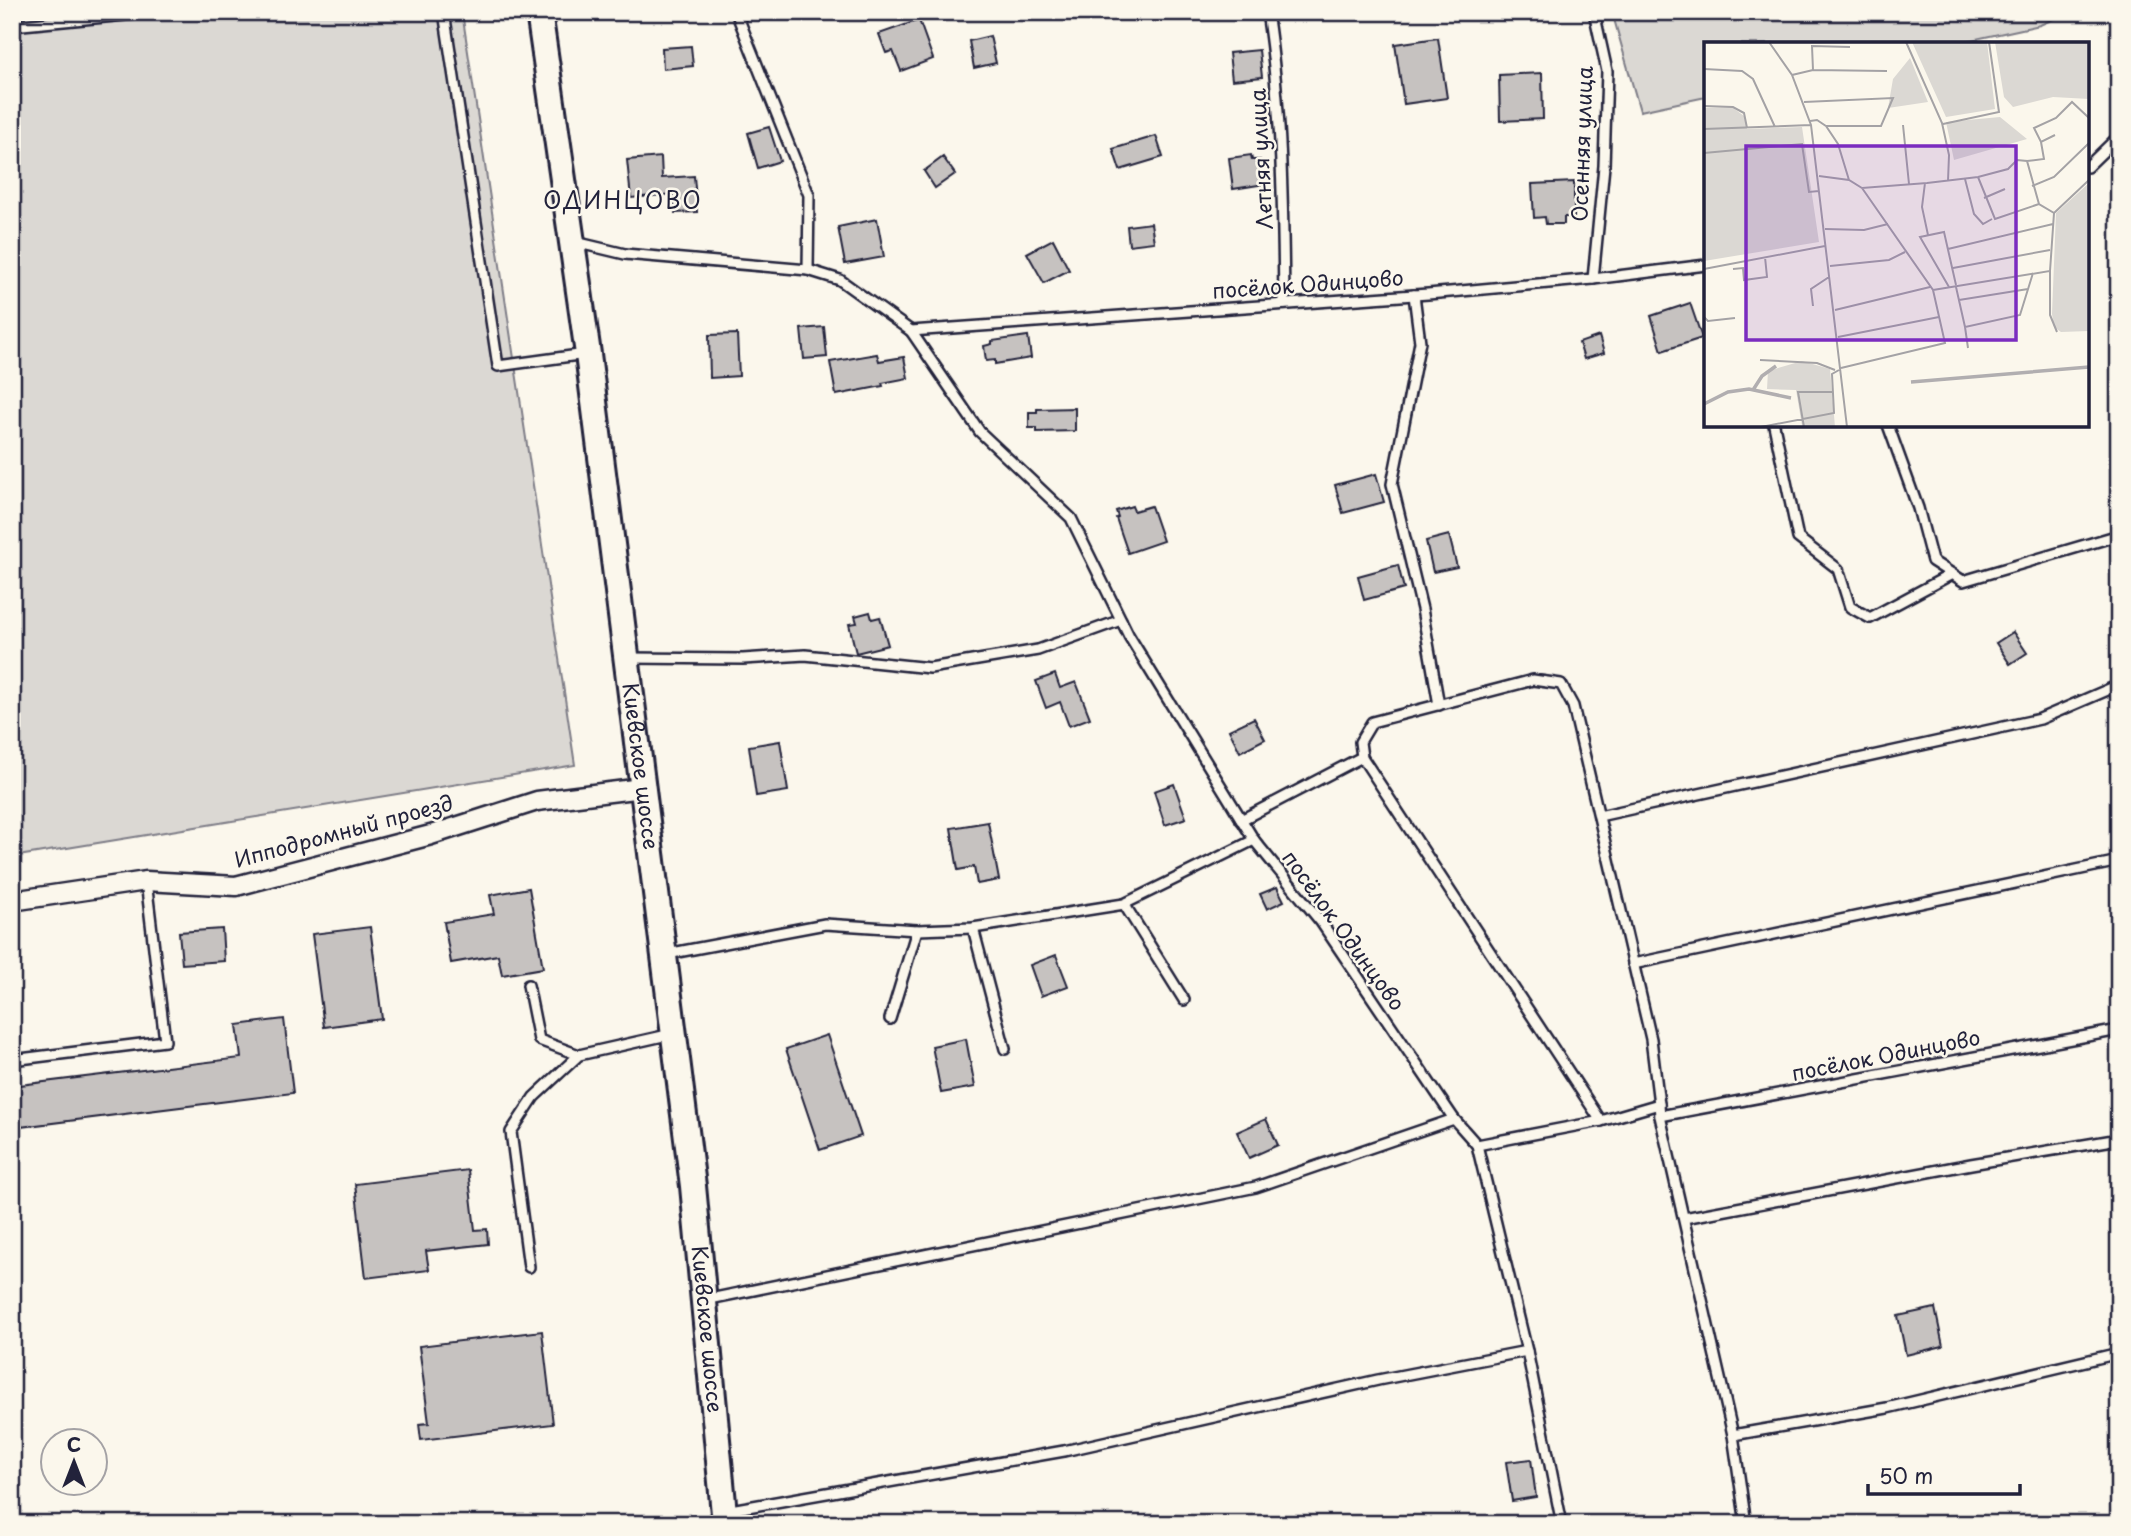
<svg xmlns="http://www.w3.org/2000/svg" width="2131" height="1536" font-family="'Playpen Sans',sans-serif">
<rect width="100%" height="100%" fill="#fbf7ec"/>
<filter id="ink" filterUnits="userSpaceOnUse"><feTurbulence type="fractalNoise" baseFrequency=".0143" numOctaves="2"/><feDisplacementMap in="SourceGraphic" scale="14" xChannelSelector="R" yChannelSelector="G"/><feConvolveMatrix kernelMatrix="1 2 1 2 8 2 1 2 1" color-interpolation-filters="sRGB"/></filter>
<g filter="url(#ink)">
<!-- green -->
<g fill="#dbd8d3" stroke="#7e7d87" stroke-width="2">
<polygon points="12,12 462,12 575,765 12,857"/>
<polygon points="1612,12 2069,12 2040,25 1953,44 1706,44 1706,97 1640,111"/>
</g>
<!-- building -->
<g fill="#c6c2c0" stroke="#22223b" stroke-width="2">
<polygon points="919,20 933,59 901,71 893,51 886,53 879,34"/>
<polygon points="990,36 996,63 974,68 969,41"/>
<polygon points="1438,38 1447,98 1404,104 1395,44"/>
<polygon points="691,46 693,66 663,69 662,48"/>
<polygon points="1259,50 1262,77 1232,80 1229,53"/>
<polygon points="1542,73 1543,119 1500,121 1499,75"/>
<polygon points="769,127 780,161 758,168 748,133"/>
<polygon points="1156,136 1163,157 1120,170 1113,149"/>
<polygon points="1251,155 1252,160 1260,160 1265,184 1233,189 1229,158"/>
<polygon points="661,157 662,178 694,176 697,212 675,213 673,194 631,198 627,160"/>
<polygon points="943,157 955,174 935,188 924,171"/>
<polygon points="1574,182 1574,217 1564,217 1564,224 1546,224 1545,217 1534,218 1532,184"/>
<polygon points="877,219 884,257 845,264 838,227"/>
<polygon points="1151,223 1154,242 1129,245 1127,226"/>
<polygon points="1053,239 1069,270 1044,283 1027,253"/>
<polygon points="1690,303 1702,338 1662,351 1651,316"/>
<polygon points="824,327 827,357 804,359 801,329"/>
<polygon points="737,334 739,376 710,378 709,335"/>
<polygon points="1028,336 1031,358 995,364 995,360 986,361 984,346 992,344 992,341"/>
<polygon points="1599,336 1604,353 1584,359 1579,343"/>
<polygon points="877,354 879,361 904,357 908,378 882,383 883,386 836,395 830,362"/>
<polygon points="1075,408 1075,431 1037,432 1037,428 1029,428 1029,412 1037,412 1037,409"/>
<polygon points="1376,474 1384,502 1343,513 1335,485"/>
<polygon points="1132,506 1134,511 1151,506 1163,541 1128,553 1116,518 1118,517 1116,511"/>
<polygon points="1449,535 1457,567 1433,572 1426,541"/>
<polygon points="1398,565 1404,589 1364,600 1358,576"/>
<polygon points="870,612 872,619 880,617 888,645 856,653 849,624 857,623 855,616"/>
<polygon points="2013,632 2027,653 2010,664 1996,643"/>
<polygon points="1055,674 1060,688 1076,682 1090,718 1069,726 1060,702 1046,708 1036,681"/>
<polygon points="1254,718 1265,739 1240,752 1229,730"/>
<polygon points="780,741 788,791 756,796 749,746"/>
<polygon points="1174,784 1186,818 1165,825 1154,791"/>
<polygon points="988,822 999,880 977,884 974,867 958,870 951,828"/>
<polygon points="1277,887 1284,901 1267,909 1260,894"/>
<polygon points="529,888 543,968 502,975 498,955 451,963 444,922 494,914 490,895"/>
<polygon points="370,927 382,1019 324,1027 312,934"/>
<polygon points="222,929 224,961 182,964 179,932"/>
<polygon points="1056,955 1068,986 1041,996 1030,965"/>
<polygon points="284,1019 293,1093 12,1128 12,1086 241,1058 237,1025"/>
<polygon points="827,1035 861,1136 820,1150 786,1049"/>
<polygon points="966,1039 975,1087 941,1093 932,1046"/>
<polygon points="1266,1119 1278,1145 1249,1158 1237,1132"/>
<polygon points="468,1170 475,1230 487,1229 488,1244 426,1251 429,1270 366,1278 355,1184"/>
<polygon points="1935,1308 1943,1346 1906,1355 1898,1316"/>
<polygon points="542,1331 553,1424 421,1440 419,1424 429,1423 419,1346"/>
<polygon points="1531,1459 1536,1497 1512,1501 1506,1462"/>
</g>
<g fill="none" stroke-linecap="round" stroke-linejoin="round">
<defs>
<g id="service">
<polyline points="444,12 498,366 586,354"/>
<polyline points="736,12 809,195 808,270"/>
<path d="M1267 12C1282 109 1283 207 1284 304"/>
<polyline points="12,26 157,12"/>
<polyline points="2087,167 2119,136"/>
<polyline points="575,242 625,254 808,270 840,280 911,331 1428,294 1593,279 1706,265"/>
<polyline points="1593,279 1604,166 1607,71 1594,12"/>
<polyline points="1414,295 1420,342 1392,484 1422,609 1439,705"/>
<polyline points="911,331 980,432 1071,518 1129,636 1254,840 1321,922 1454,1119 1477,1145 1527,1351 1562,1524"/>
<polyline points="1774,425 1798,538 1838,569 1850,607 1870,618 1952,574"/>
<polyline points="1888,425 1918,508 1932,561 1963,581 2119,535"/>
<polyline points="627,658 743,659 805,655 930,668 1038,650 1121,620"/>
<polyline points="1599,816 2040,719 2119,685"/>
<polyline points="1241,820 1362,757"/>
<polyline points="1124,904 1184,1000"/>
<polyline points="973,928 1005,1049"/>
<polyline points="667,954 825,924 917,930 973,928 1124,904 1254,840"/>
<polyline points="1633,964 2119,861"/>
<polyline points="528,985 539,1040 579,1055"/>
<polyline points="890,1019 917,930"/>
<polyline points="12,1060 165,1041 146,881"/>
<polyline points="1660,1116 1733,1435"/>
<polyline points="1601,1121 1362,757 1360,742 1372,722 1533,680 1561,684 1573,706 1651,1039 1659,1104"/>
<polyline points="1477,1145 1601,1121 1659,1104 1660,1116 2119,1030"/>
<polyline points="1684,1218 1971,1164 2119,1139"/>
<polyline points="529,1267 511,1132 534,1097 579,1055 672,1034"/>
<polyline points="705,1300 1256,1187 1454,1119"/>
<polyline points="725,1511 1064,1451 1378,1380 1527,1351"/>
<polyline points="1746,1524 1733,1435 1887,1408 2119,1353"/>
</g>
<polyline id="minor" points="12,901 146,881 236,886 431,835 537,801 642,788"/>
<g id="secondary">
<path id="s1" d="M539 12 588 354 693 1186 725 1524"/>
</g>
</defs>
<!-- service casing -->
<use href="#service" stroke="#22223b" stroke-width="14"/>
<!-- minor casing -->
<use href="#minor" stroke="#22223b" stroke-width="23"/>
<!-- secondary casing -->
<use href="#secondary" stroke="#22223b" stroke-width="30"/>
<!-- service -->
<use href="#service" stroke="#fbf7ec" stroke-width="9"/>
<!-- minor -->
<use href="#minor" stroke="#fbf7ec" stroke-width="18"/>
<!-- secondary -->
<use href="#secondary" stroke="#fbf7ec" stroke-width="24"/>
</g>
</g>
<g text-anchor="middle" stroke-width="5" stroke-linejoin="round" paint-order="stroke">
<!-- street labels -->
<g font-size="21" fill="#22223b" stroke="#fbf7ec">
<text transform="translate(1583 144) rotate(-88)" y="7">Осенняя улица</text>
<text transform="translate(1262 159) rotate(-93)" y="7">Летняя улица</text>
<text transform="translate(1308 285) rotate(-4)" y="7">посёлок Одинцово</text>
<text dy="7" stroke="none"><textPath href="#s1" startOffset="761">Киевское шоссе</textPath></text>
<text transform="translate(344 832) rotate(-15)" y="7">Ипподромный проезд</text>
<text transform="translate(1343 931) rotate(54)" y="7">посёлок Одинцово</text>
<text transform="translate(1886 1056) rotate(-11)" y="7">посёлок Одинцово</text>
<text dy="7" stroke="none"><textPath href="#s1" startOffset="1328">Киевское шоссе</textPath></text>
</g>
<!-- neighbourhood labels -->
<g font-size="23" letter-spacing="2" fill="#22223b" stroke="#fbf7ec">
<text x="623" y="209">ОДИНЦОВО</text>
</g>
</g>
<!-- overview -->
<g transform="translate(1704 42)">
<rect width="385" height="385" fill="#fbf7ec"/>
<path d="M208 0H283L291 67 242 75ZM291 0H385V57L349 55 309 65 300 55ZM206 16 224 60 184 66 189 37ZM28 65 40 74 43 87 98 85 115 200 0 219V66ZM296 75 323 97 250 118 242 80ZM385 141V289L357 290 350 285 348 272 352 171ZM98 319 126 327 131 385H63L98 384 92 348 63 347 64 329Z" fill="#dbd8d3"/>
<path fill="none" stroke="#b1aeb0" stroke-width="3.5" d="M207 340 385 325M49 348 58 334 72 324M0 362 24 350 45 347 87 356"/>
<path fill="none" stroke="#a4a2a5" stroke-width="2" d="M65 0 88 33 107 83 143 385M202 0 238 81 245 113 244 139M0 27 38 29 49 37 71 85M109 28 108 4 146 5M88 33 109 28 183 29M100 60 189 56 177 84H122L113 78 106 79M0 64 29 65 40 71 43 86M239 82 295 70 285 0M199 83 205 142M122 84 134 102 145 138M0 87 107 83M351 93 337 100 330 86 352 76 368 60 385 76M0 111 98 102 105 150 115 149M323 119 340 117 337 100M115 134 145 138 158 146 223 141 274 135 304 127 313 118 323 119 335 162 350 171 346 229 229 248M274 135 291 177 335 162M261 137 270 172 279 182 288 177M221 141 218 165 224 193M328 144 350 135 385 101M280 156 301 147M350 171 385 138M121 187 160 188 184 182M244 207 349 182M126 224 185 218 201 210M249 226 346 208M0 227 121 204M29 227 39 226 40 238 63 235 61 215M346 229V273L353 290M245 245 216 195 240 190 252 243M252 245 261 285M255 258 324 247M109 264 107 247 125 235M131 268 226 245M0 275 4 279 31 276M134 295 235 275M264 306 261 285 316 273 329 231M56 318 113 321 131 328M137 326 241 301 229 248 158 146M57 385 130 371 128 332 135 328M100 385 94 350H129"/>
<path fill="#7b2cbf" fill-opacity="0.15" stroke="#7b2cbf" stroke-width="3.5" d="M42 104H312V298H42Z"/>
<rect width="385" height="385" fill="none" stroke="#22223b" stroke-width="3.5"/>
</g>
<!-- margin -->
<rect width="2131" height="1536" fill="none" stroke="#fbf7ec" stroke-width="42"/>
<rect x="21" y="21" width="2089" height="1494" fill="none" stroke="#22223b" stroke-width="2.5" filter="url(#ink)"/>
<!-- north arrow -->
<g transform="translate(74 1462)"><circle r="33" fill="#fbf7ec" stroke="#a4a2a5" stroke-width="2"/>
<path d="M0-5L12 26L0 18L-12 26Z" fill="#22223b"/>
<text y="-10" font-size="19" font-weight="bold" text-anchor="middle" fill="#22223b">С</text>
</g>
<!-- scale -->
<path d="M1868 1484v10h152v-10" fill="none" stroke="#22223b" stroke-width="3.5"/>
<text x="1879" y="1484" font-size="21" fill="#22223b" stroke="#fbf7ec" stroke-width="5" paint-order="stroke">50 m</text>
</svg>
